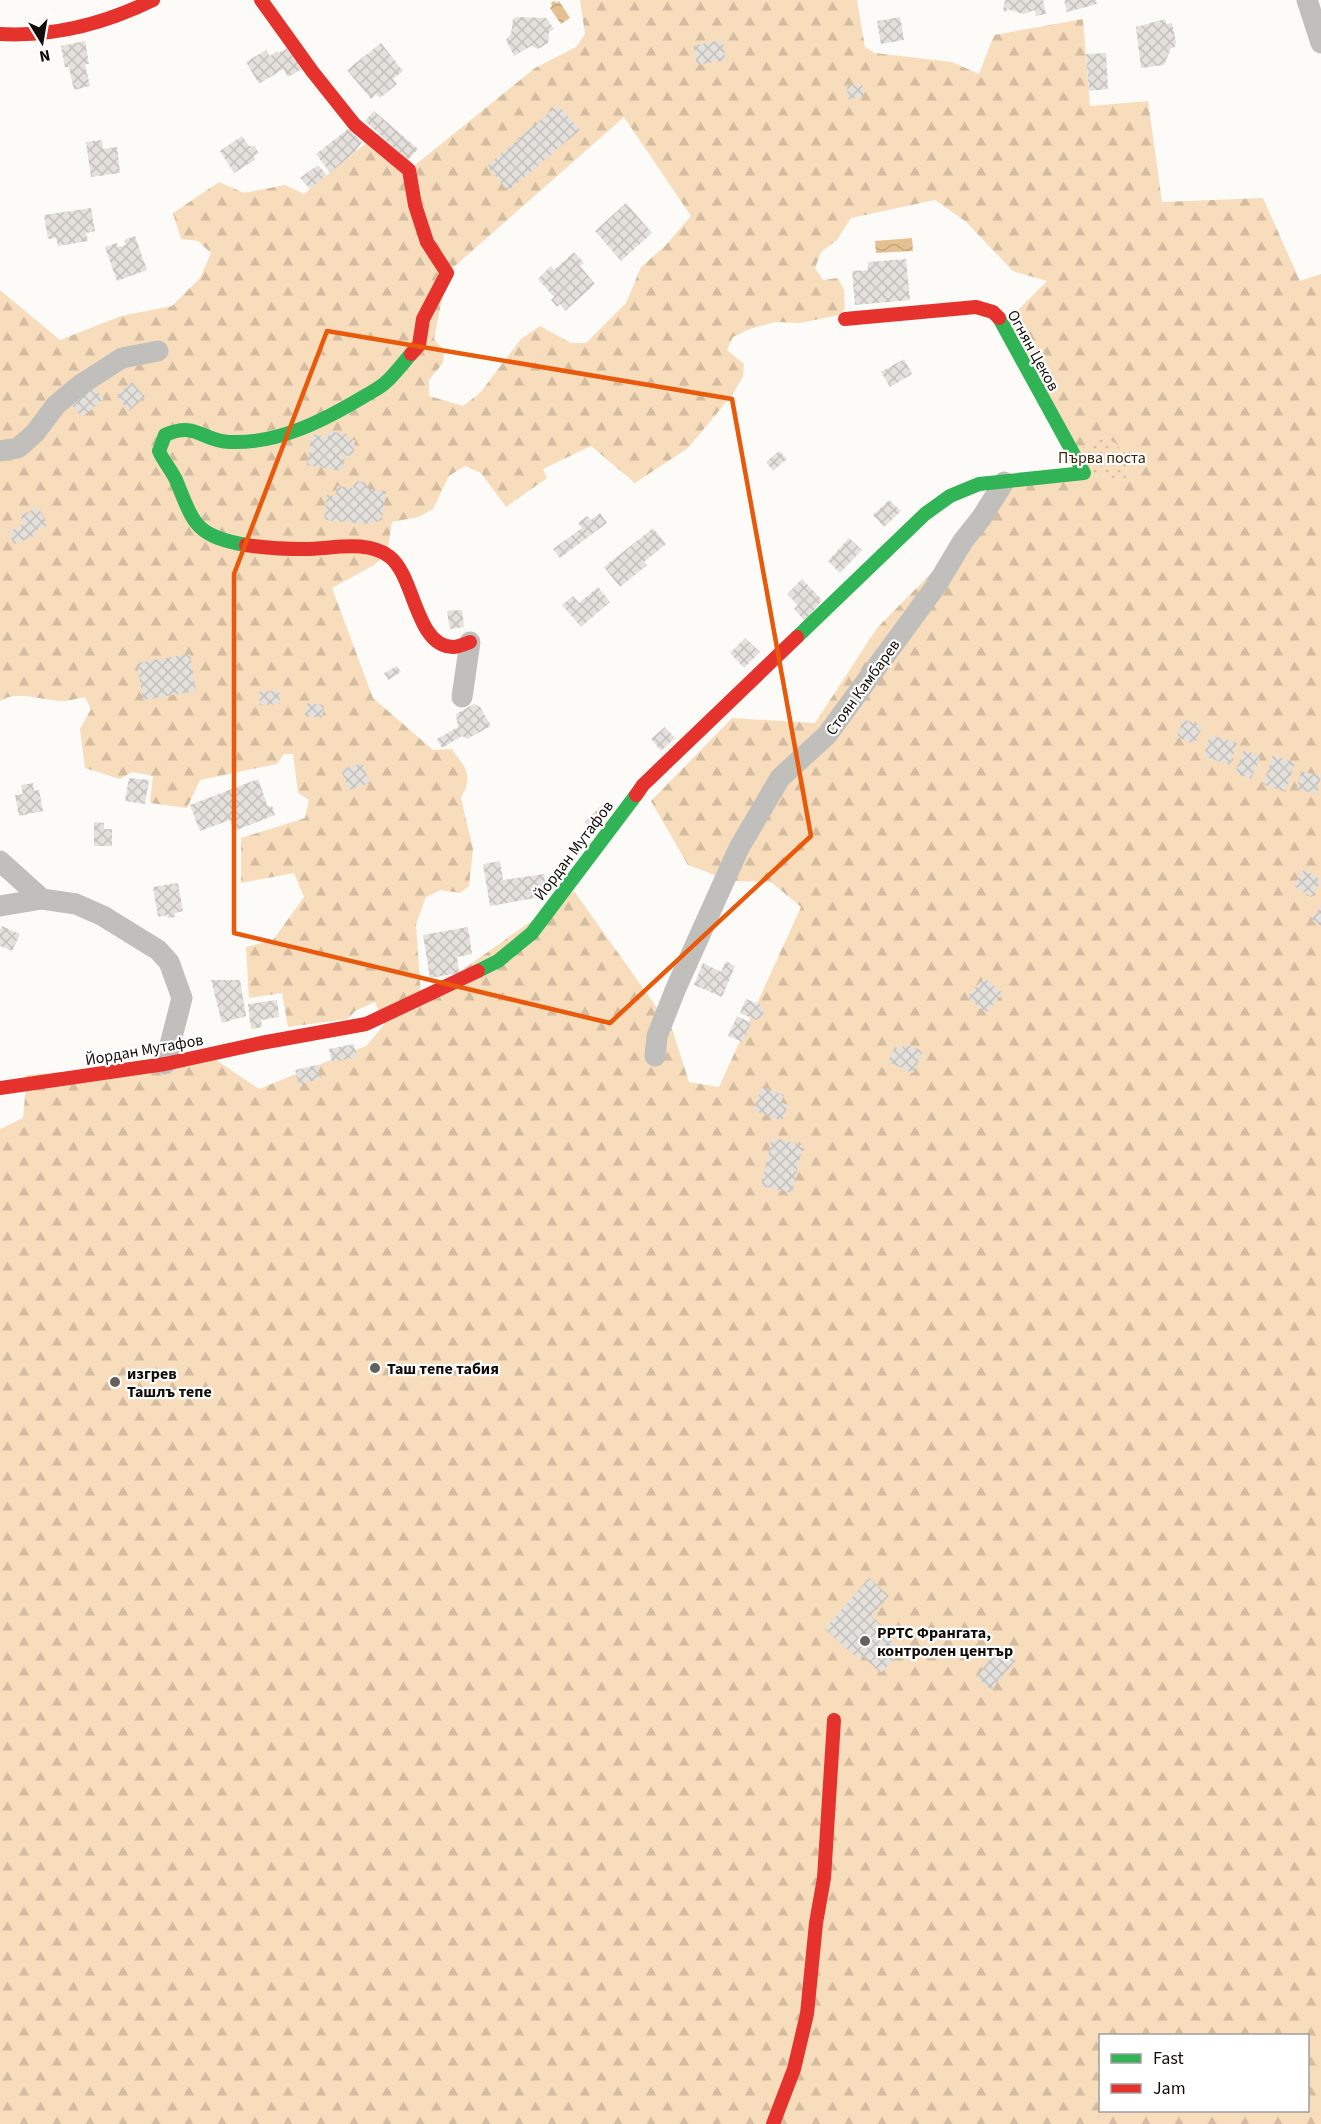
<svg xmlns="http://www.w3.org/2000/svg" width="1321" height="2124" font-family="'Source Sans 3',sans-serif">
<defs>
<pattern id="grass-dots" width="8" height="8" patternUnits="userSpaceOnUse" patternTransform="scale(1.5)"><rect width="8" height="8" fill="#f8ddbd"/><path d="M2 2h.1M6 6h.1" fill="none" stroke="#d4bca1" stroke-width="1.8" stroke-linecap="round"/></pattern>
<pattern id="forest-firs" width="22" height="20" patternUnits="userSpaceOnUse" patternTransform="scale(1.5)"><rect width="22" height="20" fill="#f8ddbd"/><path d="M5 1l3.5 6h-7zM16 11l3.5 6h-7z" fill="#d4bca1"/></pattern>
<pattern id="water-waves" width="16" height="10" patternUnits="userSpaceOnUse" patternTransform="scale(1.5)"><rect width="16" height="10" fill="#e5c192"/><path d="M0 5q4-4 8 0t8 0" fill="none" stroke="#c3a57c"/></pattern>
<pattern id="building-cross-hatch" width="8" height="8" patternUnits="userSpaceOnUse" patternTransform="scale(1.5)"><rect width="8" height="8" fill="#e4e0dc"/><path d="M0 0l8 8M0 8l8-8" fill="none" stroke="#c3bfbb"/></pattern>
</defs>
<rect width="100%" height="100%" fill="#fdfbf8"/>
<!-- grass -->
<polygon fill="url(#grass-dots)" points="1106,435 1128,455 1126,481 1084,473 1072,453"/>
<!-- forest -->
<path fill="url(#forest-firs)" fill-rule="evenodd" d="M580 0H857L865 47 875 53 952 62 979 74 994 35 1083 19 1090 106 1148 101 1162 202 1263 198 1300 281 1321 274V2124H0V1129L23 1118 27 1075 216 1060 259 1089 366 1046 384 1025 375 1002 355 1011 348 1019 288 1027 282 993 249 998 246 947 273 940 304 897 294 873 241 883V838L305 818 309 800 298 793 293 754H284L277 764 200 780 187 808 150 803 153 776 132 772 120 779 85 768 80 729 91 709 85 697C79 698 72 700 66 701 46 702 18 689 0 701V290L60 340 121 316 172 306 200 278 211 253 198 241 181 239 173 213 219 182 244 193 285 185 304 194 371 139 409 170 535 68 576 47 585 34ZM624 117 691 216 665 246 641 267 626 303 586 343H571L540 326 521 339 480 393 463 406 429 396V380L443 363 444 350 434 339 447 273ZM935 200 965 221 1013 271 1047 281 1003 325 1072 453 1106 435 1128 455 1126 481 1084 473 1004 482 963 541 877 628 815 723 732 718 651 801 688 865 731 881 771 882 801 907 719 1087 689 1082 672 1029 574 891 421 999 416 924 426 897 441 890 460 893 469 886 473 849 461 798C474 773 466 770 452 749L433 750 373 698 332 588 374 565 387 554 392 522 418 517 433 509 449 476 465 466 481 473 506 507 547 478 543 469 591 446 635 483 688 448 732 395 743 377 744 364 727 350 733 337 750 329 775 322 800 323 839 315 845 309 844 290 838 278 823 280 815 268 821 252 837 240 851 218ZM1100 2036H1308V2110H1100Z"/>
<!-- water -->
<g fill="url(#water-waves)">
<polygon points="554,1 557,3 559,1 570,18 561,24 550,8 552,6 551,3"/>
<polygon points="912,238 913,251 876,253 875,241"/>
</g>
<!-- building -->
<g fill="url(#building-cross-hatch)">
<polygon points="1005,0 1043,0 1046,14 1036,16 1035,10 1024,14 1007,9 1006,12 1003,11"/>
<polygon points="1064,0 1096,0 1097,4 1067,12"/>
<polygon points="517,17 546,18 554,29 549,32 548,43 538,49 531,46 514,56 506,40 511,34 513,19"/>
<polygon points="900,17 904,40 881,44 877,21"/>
<polygon points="1165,19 1166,24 1172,23 1176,42 1175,47 1171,48 1164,65 1141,68 1136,27"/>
<polygon points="722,40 726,60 697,65 693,46"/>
<polygon points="85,41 89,64 85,64 90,86 74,90 69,67 65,67 61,46"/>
<polygon points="381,43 403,71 393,79 397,84 380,98 376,94 371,99 347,70"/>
<polygon points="288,48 302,69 288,77 283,69 259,84 246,62 266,50 270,56 277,51 279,53"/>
<polygon points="1106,53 1108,89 1089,91 1086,54"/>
<polygon points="862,84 864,96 848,99 847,86"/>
<polygon points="558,105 580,130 508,191 487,166"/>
<polygon points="374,111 418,149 408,160 365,121"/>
<polygon points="348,129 362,142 355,152 330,173 316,154"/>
<polygon points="242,136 249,146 254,146 259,153 253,157 255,160 234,173 220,151"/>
<polygon points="102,140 103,149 117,147 120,173 91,177 86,142"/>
<polygon points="318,165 327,175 310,189 300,178"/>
<polygon points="626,203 652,233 621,261 595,231"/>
<polygon points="91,208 95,231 86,233 88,241 58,246 56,238 48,239 44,215"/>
<polygon points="135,236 147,270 117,281 105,247 117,243 118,247 126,245 124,240"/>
<polygon points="574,252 584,263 580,266 595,284 565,311 560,304 557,307 551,300 554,297 538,279 551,266 554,270"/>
<polygon points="906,259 910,300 855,305 852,271 868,270 868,262"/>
<polygon points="904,359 912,374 890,387 881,372"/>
<polygon points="89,382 104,399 82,417 68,401"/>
<polygon points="132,382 145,397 129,411 116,396"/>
<polygon points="329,431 347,434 347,439 355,440 353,457 345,455 343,471 307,465 312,434 328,437"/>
<polygon points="779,451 787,459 773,471 766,462"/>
<polygon points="355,481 365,482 368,489 386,491 382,520 370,524 324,520 327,495 336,496 337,486 353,488"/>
<polygon points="889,500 901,511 884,527 873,515"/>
<polygon points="38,507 47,525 35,531 37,535 14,544 8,532 24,524 20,516"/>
<polygon points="600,513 607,523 560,558 553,549 582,528 578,523 587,516 591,520"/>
<polygon points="653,528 666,544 644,562 647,565 620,587 604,567"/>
<polygon points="849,538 862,550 840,573 828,561"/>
<polygon points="802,579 822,600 805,621 794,609 798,605 787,594"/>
<polygon points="598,587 610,602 581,627 562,605 573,596 579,603"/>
<polygon points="462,610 464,627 450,629 447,611"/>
<polygon points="745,638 760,652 744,668 730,653"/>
<polygon points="190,654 196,691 143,700 137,663"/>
<polygon points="397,666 401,672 388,680 384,673"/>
<polygon points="279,690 280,704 260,705 259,692"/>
<polygon points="307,703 324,705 322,718 305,716"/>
<polygon points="474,704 480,707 491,726 467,739 462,736 442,748 437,739 458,727 456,714"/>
<polygon points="1183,719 1202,726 1195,744 1177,737"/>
<polygon points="665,727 675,738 661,751 651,739"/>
<polygon points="1210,735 1237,743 1230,765 1204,756"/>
<polygon points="1244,750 1261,756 1251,779 1235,772"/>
<polygon points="1273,755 1295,763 1285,792 1263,784"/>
<polygon points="362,763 370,783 349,790 341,770"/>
<polygon points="1301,771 1321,776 1317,794 1297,789"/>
<polygon points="129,778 149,780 145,804 125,801"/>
<polygon points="258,779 268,807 272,806 275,815 234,831 230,820 200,831 190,805"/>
<polygon points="33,783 34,791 39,790 43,811 19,816 15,795 23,794 21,785"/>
<polygon points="602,805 610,813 592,830 584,822"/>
<polygon points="94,822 104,823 104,829 112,829 112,846 94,846"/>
<polygon points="500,861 503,880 544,874 547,896 490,906 483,864"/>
<polygon points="1304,869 1321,880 1312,897 1294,886"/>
<polygon points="178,883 183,911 175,913 175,917 168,918 167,915 158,917 153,887"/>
<polygon points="1321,906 1321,926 1311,920"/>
<polygon points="2,926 20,934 12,951 0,946 0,930"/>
<polygon points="468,927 472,954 457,957 459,973 430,978 423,935"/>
<polygon points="726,961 735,966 722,997 694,985 703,963 721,972"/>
<polygon points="984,978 1003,993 986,1013 967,997"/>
<polygon points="211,980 240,980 246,1016 222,1023"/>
<polygon points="746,999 763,1006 764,1011 761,1018 756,1020 740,1013"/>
<polygon points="277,1000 279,1017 261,1020 262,1027 251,1029 248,1004"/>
<polygon points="737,1016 751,1023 743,1042 728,1036"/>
<polygon points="354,1044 357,1057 332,1062 329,1049"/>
<polygon points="904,1044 923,1051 913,1073 888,1062 895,1047 901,1050"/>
<polygon points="317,1065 321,1078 299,1085 295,1070"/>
<polygon points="762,1087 784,1095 781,1102 788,1105 782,1121 753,1110"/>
<polygon points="772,1138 803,1145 792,1193 761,1186"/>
<polygon points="869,1578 889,1596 871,1616 886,1629 883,1633 902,1651 881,1673 862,1656 858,1659 825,1629"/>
<polygon points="1000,1646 1016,1660 991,1690 976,1677"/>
</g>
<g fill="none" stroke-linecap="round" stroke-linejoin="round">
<!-- street -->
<g stroke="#c1bfbc" stroke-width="21">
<polyline points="1307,0 1321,43"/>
<polyline points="0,451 18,448 35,433 56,405 80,385 122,358 158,351"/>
<polyline points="462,697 470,642"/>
<polyline points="0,861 42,899 0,906"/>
<polyline points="42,899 76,904 103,916 158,950 169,962 182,998 165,1064"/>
<polyline points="655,1056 657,1036 676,988 739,848 780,778 827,735 936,586 963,541 982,517 1004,482"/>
</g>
<!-- fast -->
<g stroke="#30b455" stroke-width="14">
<path d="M246 545C195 536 194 524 176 480 171 469 163 461 159 451L165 435C197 421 201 441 230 442 278 444 323 421 363 397 371 392 380 388 386 382 395 374 403 363 411 354"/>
<polyline points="797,637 925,514 950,496 979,484 1084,473 999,318"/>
<polyline points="478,971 498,961 532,933 636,795"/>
</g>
<!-- jam -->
<g stroke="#e5322d" stroke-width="14">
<polyline points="261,0 312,71 355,125 409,170 415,205 427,242 447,273 423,319 419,345 411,354"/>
<path d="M0 34C55 37 104 24 153 0"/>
<polyline points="845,319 976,307 993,312 999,318"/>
<path d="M246 545C266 548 286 549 305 549 332 549 367 539 390 557 415 577 416 647 453 647 458 647 465 644 470 642"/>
<polyline points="636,795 643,785 797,637"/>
<polyline points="0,1088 165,1064 261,1043 366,1024 478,971"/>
<polyline points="773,2124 794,2069 807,2014 816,1923 824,1878 834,1720"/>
</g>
</g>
<!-- marked area -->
<path fill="none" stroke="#e8590c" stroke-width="4.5" stroke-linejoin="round" d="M327 331 732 399 811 836 610 1023 234 933V574Z"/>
<!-- markers -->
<g fill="#64605c" stroke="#fff" stroke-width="2">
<circle cx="375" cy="1368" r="6"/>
<circle cx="115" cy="1382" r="6"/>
<circle cx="865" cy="1641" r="6"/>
</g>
<g text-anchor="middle" stroke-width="4.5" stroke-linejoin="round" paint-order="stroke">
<!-- street labels -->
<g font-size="16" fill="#120d08" stroke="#fff">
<text transform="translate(1034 350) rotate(61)" y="6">Огнян Цеков</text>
<text transform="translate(862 687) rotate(-54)" y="6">Стоян Камбарев</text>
<text transform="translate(573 850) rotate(-53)" y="6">Йордан Мутафов</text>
<text transform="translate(144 1049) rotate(-10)" y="6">Йордан Мутафов</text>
</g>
<!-- park labels -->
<g font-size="16" fill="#3b2609" stroke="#fff">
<text x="1102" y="463">Първа поста</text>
</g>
<!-- poi labels -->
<g font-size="16" font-weight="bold" fill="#120d08" stroke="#fff" text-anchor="start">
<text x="387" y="1374">Таш тепе табия</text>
<text x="127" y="1379">изгрев<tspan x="127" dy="18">Ташлъ тепе</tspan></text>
<text x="877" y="1638">РРТС Франгата,<tspan x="877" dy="18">контролен център</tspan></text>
</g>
</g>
<!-- legend -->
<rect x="1099" y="2034" width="210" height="78" fill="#ffffff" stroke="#a09e9c" stroke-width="1.5"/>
<rect x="1111" y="2054" width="30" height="9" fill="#30b455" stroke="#a09e9c" stroke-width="1.5"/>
<text x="1153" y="2064" font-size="18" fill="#120d08">Fast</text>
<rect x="1111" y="2084" width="30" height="9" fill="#e5322d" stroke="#a09e9c" stroke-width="1.5"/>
<text x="1153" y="2094" font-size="18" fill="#120d08">Jam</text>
<!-- north arrow -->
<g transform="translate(42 42) rotate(169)" stroke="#ffffff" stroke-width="4.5" paint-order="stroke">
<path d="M0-4.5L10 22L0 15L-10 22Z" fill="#120d08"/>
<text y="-9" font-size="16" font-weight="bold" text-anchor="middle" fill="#120d08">N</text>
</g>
</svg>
